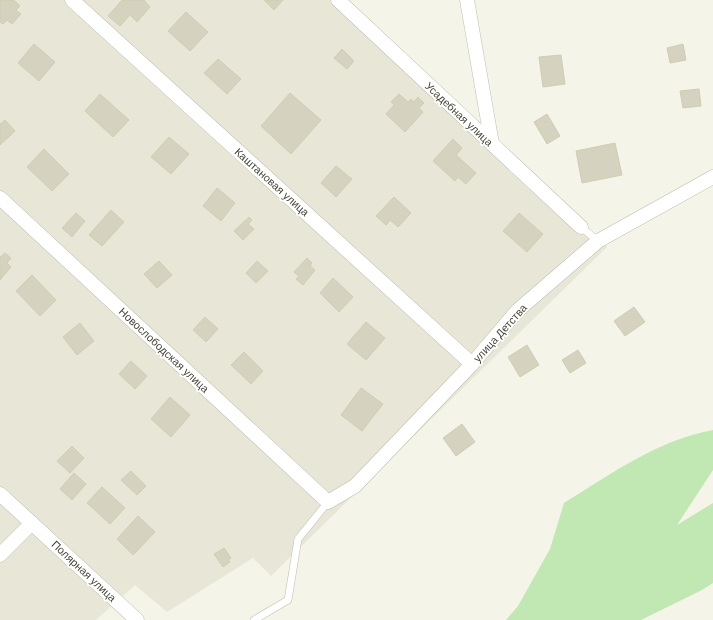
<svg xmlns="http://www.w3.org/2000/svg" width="713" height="620" font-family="'DM Sans',sans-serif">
<rect width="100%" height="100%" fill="#f4f4e9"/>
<!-- residential -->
<polygon fill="#e8e7d7" points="0,0 343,0 607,247 271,576 253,558 167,612 135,585 96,620 0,620"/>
<!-- green -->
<path fill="#c1e7b3" d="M713 430V470L677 525 713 503V583L702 590 641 620H506L518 606 550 549 564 503C611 474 658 440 713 430Z"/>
<!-- building -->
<g fill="#d5d3bf" stroke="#d0cdb2">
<polygon points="0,0 14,0 20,6 16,10 21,14 12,24 7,20 3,24 0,22"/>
<polygon points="122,0 144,0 150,7 137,22 130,15 120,26 108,16"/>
<polygon points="264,0 283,0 274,10"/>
<polygon points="186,12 208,32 190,51 168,31"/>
<polygon points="34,44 55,62 39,81 18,63"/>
<polygon points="683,44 686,60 670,63 667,48"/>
<polygon points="342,49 354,61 347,69 334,58"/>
<polygon points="561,55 565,84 543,87 539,57"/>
<polygon points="218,59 241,79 227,94 204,73"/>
<polygon points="699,89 701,106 683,108 680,91"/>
<polygon points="290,93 321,120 291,154 261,126"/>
<polygon points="100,94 129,120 113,137 85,111"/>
<polygon points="399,94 408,102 411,99 414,102 418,97 424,103 419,108 423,112 405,132 386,114 394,105 391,102"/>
<polygon points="547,114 560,136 547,144 534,122"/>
<polygon points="5,120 15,131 0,145 0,124"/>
<polygon points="169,137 189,154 171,174 151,157"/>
<polygon points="453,139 462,148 456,155 476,173 466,184 458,177 455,181 433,161"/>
<polygon points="615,143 622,175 582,183 576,151"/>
<polygon points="44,149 69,174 52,191 27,167"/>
<polygon points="336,166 352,179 336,197 321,183"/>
<polygon points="217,188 235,203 221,221 203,206"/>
<polygon points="394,197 411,213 398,227 390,220 386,225 376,216"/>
<polygon points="111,210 124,222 102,246 89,235"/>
<polygon points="76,213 85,221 72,237 62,228"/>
<polygon points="519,213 543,234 527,252 503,231"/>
<polygon points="249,217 252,220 248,224 254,229 243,240 234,231"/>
<polygon points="5,253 11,258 7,263 11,267 0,280 0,257"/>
<polygon points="307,258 312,263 310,266 315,270 303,285 296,279 299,276 294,272"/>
<polygon points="159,261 172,275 157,288 144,274"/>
<polygon points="257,261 268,271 256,283 246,273"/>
<polygon points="32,275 56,300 40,316 16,291"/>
<polygon points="333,278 353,297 339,312 320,293"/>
<polygon points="634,307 645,322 625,336 614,321"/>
<polygon points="205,317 218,329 206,342 193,330"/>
<polygon points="366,322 385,338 366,360 347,344"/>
<polygon points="80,323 94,341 77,355 63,337"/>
<polygon points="527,345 539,365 520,377 508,357"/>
<polygon points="578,350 586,363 570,373 562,360"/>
<polygon points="244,352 263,371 251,384 231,365"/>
<polygon points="131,361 147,376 135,389 119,374"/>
<polygon points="361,388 383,404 362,431 341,415"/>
<polygon points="170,397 190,415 171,437 151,419"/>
<polygon points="462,424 475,442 456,456 443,438"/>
<polygon points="72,446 84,458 70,473 57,461"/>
<polygon points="131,471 146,486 137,495 121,480"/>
<polygon points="74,473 86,484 72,500 60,489"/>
<polygon points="102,487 125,508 110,524 87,503"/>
<polygon points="138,516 155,532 133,555 117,539"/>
<polygon points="224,548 231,558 228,560 230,562 223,567 214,554"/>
</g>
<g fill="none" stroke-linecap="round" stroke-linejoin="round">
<defs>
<g id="service">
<polyline points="581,227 598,241"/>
<polyline points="254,620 288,600 298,539 328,502"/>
</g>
<g id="minor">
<polyline points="72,0 472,364"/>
<polyline points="338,0 581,227"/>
<polyline points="467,0 492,144"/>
<polyline points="0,198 328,502 355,486 472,364 517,311 598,241 713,177"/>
<polyline points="0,494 137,620"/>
<polyline points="0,555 32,523"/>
</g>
</defs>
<!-- service casing -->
<use href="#service" stroke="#bfbeac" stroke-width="8"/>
<!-- minor casing -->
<use href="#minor" stroke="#bfbeac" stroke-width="15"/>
<!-- service -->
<use href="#service" stroke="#fff" stroke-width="7"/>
<!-- minor -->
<use href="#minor" stroke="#fff" stroke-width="14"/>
</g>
<g text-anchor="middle" stroke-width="3.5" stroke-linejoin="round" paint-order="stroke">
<!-- street labels -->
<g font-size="11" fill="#484638" stroke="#fff">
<text transform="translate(459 114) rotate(43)" y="4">Усадебная улица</text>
<text transform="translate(272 182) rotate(42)" y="4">Каштановая улица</text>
<text transform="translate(500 333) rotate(-48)" y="4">улица Детства</text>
<text transform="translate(164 350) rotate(43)" y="4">Новослободская улица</text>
<text transform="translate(84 571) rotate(43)" y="4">Полярная улица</text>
</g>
</g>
</svg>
